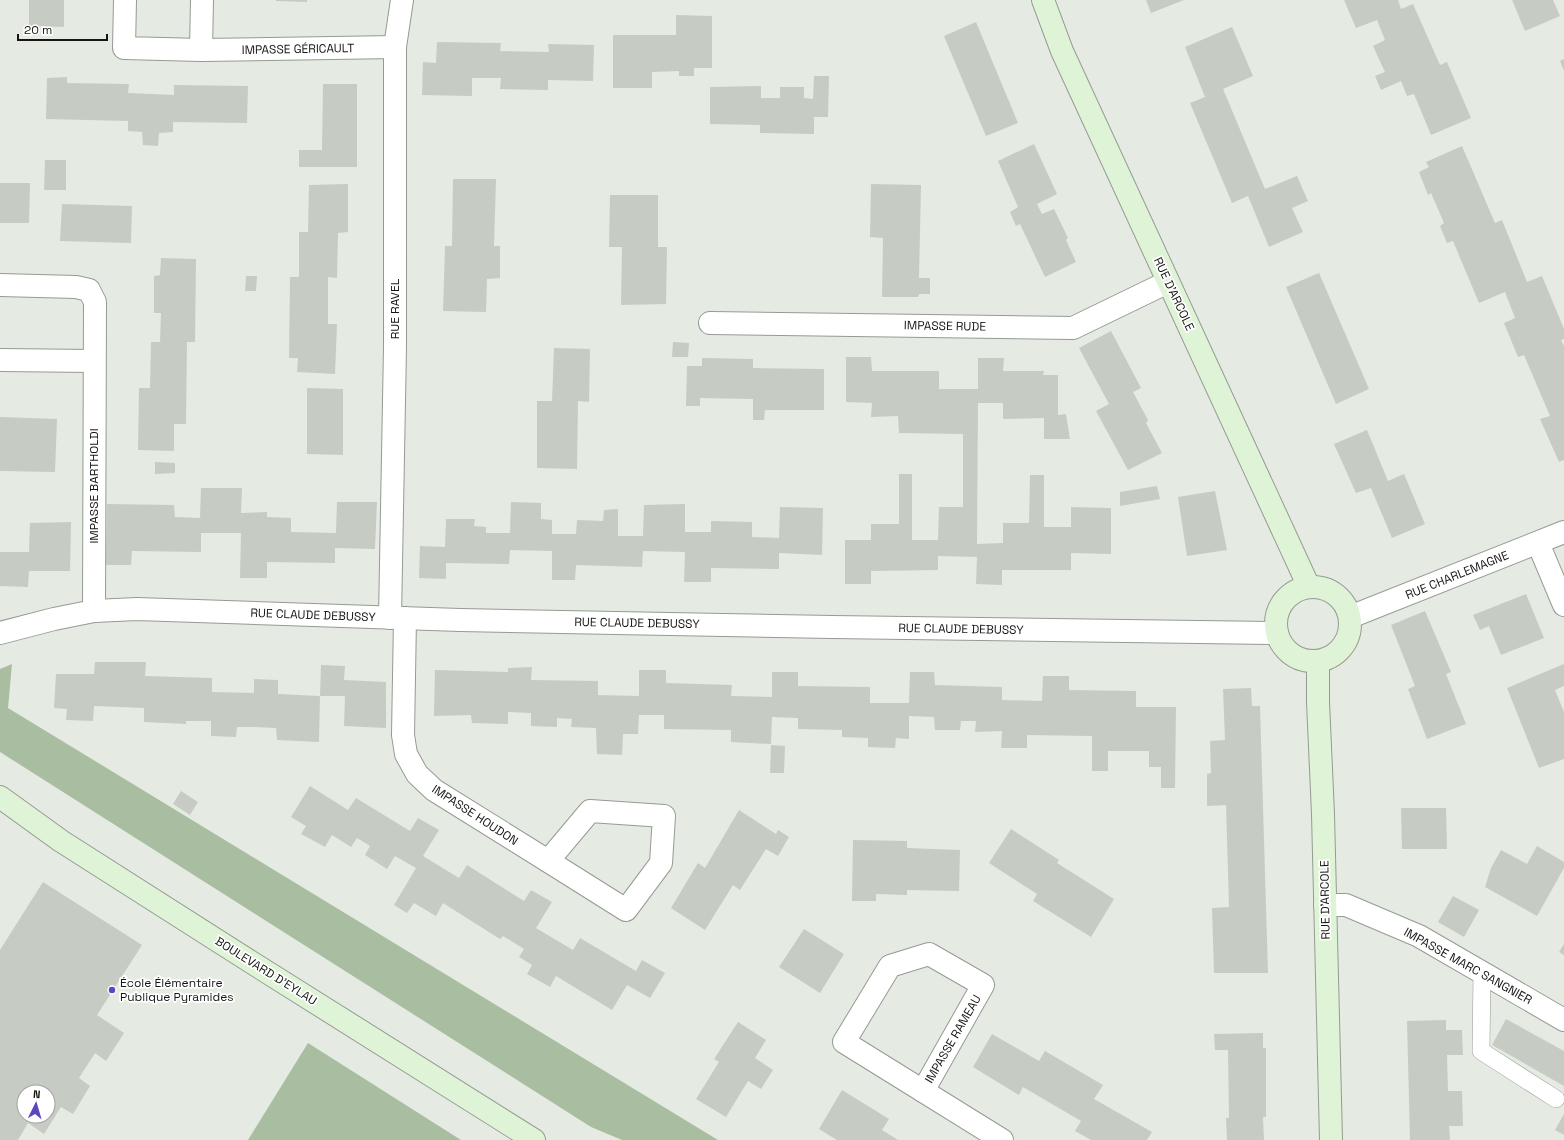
<svg xmlns="http://www.w3.org/2000/svg" width="1564" height="1140" font-family="'Space Grotesk',sans-serif">
<rect width="100%" height="100%" fill="#e5ebe2"/>
<!-- green -->
<g fill="#a9bea1">
<polygon points="12,664 8,708 718,1140 622,1140 591,1127 0,752 0,669"/>
<polygon points="308,1043 461,1140 248,1140"/>
</g>
<!-- building -->
<g fill="#c6ccc3" fill-rule="evenodd">
<polygon points="29,0 64,0 64,27 29,26"/>
<polygon points="276,0 307,0 307,2 276,1"/>
<polygon points="1146,0 1184,0 1151,13"/>
<polygon points="1344,0 1398,0 1401,9 1413,4 1440,65 1447,62 1471,118 1431,135 1414,94 1407,96 1401,81 1381,90 1375,76 1385,72 1373,46 1385,40 1377,20 1356,28"/>
<polygon points="1512,0 1553,0 1560,16 1525,31"/>
<polygon points="676,15 712,16 712,68 694,68 694,76 679,76 679,71 652,72 652,88 613,88 613,35 676,35"/>
<polygon points="976,22 1018,123 986,136 944,36"/>
<polygon points="1232,27 1253,76 1223,89 1265,189 1297,176 1308,201 1292,208 1303,232 1269,247 1248,196 1232,203 1190,103 1205,97 1185,47"/>
<polygon points="437,42 501,43 500,51 549,52 548,44 594,45 593,81 548,80 548,90 500,89 501,78 472,78 472,96 422,95 423,62 436,63"/>
<polygon points="1564,59 1564,71 1560,61"/>
<polygon points="814,76 829,76 828,117 814,117 814,134 760,133 760,125 710,124 710,87 761,86 761,98 780,98 780,87 804,87 804,98 813,99"/>
<polygon points="67,77 67,83 129,84 128,93 174,95 174,85 248,86 247,123 173,122 173,132 159,133 158,146 143,145 142,132 128,131 128,121 46,119 47,78"/>
<polygon points="323,84 357,84 357,167 299,167 299,150 322,150"/>
<polygon points="1034,144 1057,194 1037,204 1042,214 1054,209 1068,238 1066,240 1076,262 1045,277 1020,224 1016,226 1010,212 1018,207 998,161"/>
<polygon points="1462,146 1495,223 1502,220 1527,282 1542,276 1564,329 1564,339 1561,340 1564,346 1564,460 1559,462 1540,419 1550,416 1524,355 1518,357 1504,323 1515,318 1505,292 1479,303 1453,241 1447,243 1440,226 1444,223 1431,193 1428,195 1419,172 1429,167 1426,162"/>
<polygon points="45,160 66,160 66,190 44,190"/>
<polygon points="453,179 496,179 494,246 500,246 500,278 487,279 486,312 443,311 445,246 452,246"/>
<polygon points="0,183 30,183 29,223 0,223"/>
<polygon points="348,184 348,232 338,233 337,278 328,277 328,324 337,324 335,374 297,372 298,358 289,358 290,277 299,277 299,232 308,232 309,185"/>
<polygon points="871,184 921,185 919,278 930,278 930,294 919,294 918,297 882,297 883,238 870,237"/>
<polygon points="610,195 658,195 658,247 667,247 666,304 621,305 622,247 609,247"/>
<polygon points="62,204 132,206 131,243 60,241"/>
<polygon points="161,258 196,259 195,342 187,342 186,424 174,424 174,451 138,450 139,388 150,388 151,342 160,342 161,313 154,313 154,276 160,275"/>
<polygon points="1319,273 1369,389 1336,404 1286,287"/>
<polygon points="246,276 257,276 256,291 245,291"/>
<polygon points="1111,331 1141,388 1133,392 1148,420 1146,423 1162,453 1128,470 1096,411 1109,404 1079,348"/>
<polygon points="673,342 689,343 688,357 672,357"/>
<polygon points="554,348 590,349 589,402 578,401 577,469 537,468 537,401 552,401"/>
<polygon points="846,357 871,357 872,371 939,371 939,389 978,389 978,358 1004,358 1003,371 1044,371 1043,375 1058,375 1058,415 1066,414 1070,439 1044,439 1044,418 1003,419 1003,403 978,403 977,544 1003,543 1003,523 1029,523 1030,475 1044,475 1044,527 1071,527 1071,507 1111,508 1111,554 1071,553 1071,570 1002,570 1002,585 976,584 977,557 938,556 938,570 871,571 871,584 845,584 845,540 871,540 871,524 899,524 899,474 912,474 912,540 938,540 939,507 963,507 963,434 899,433 898,416 871,417 872,403 846,402"/>
<polygon points="702,358 753,359 753,368 824,369 824,410 765,410 764,420 753,420 753,399 700,398 700,406 686,406 687,366 702,366"/>
<polygon points="307,388 343,389 343,455 307,454"/>
<polygon points="0,417 57,419 55,472 0,471"/>
<polygon points="1367,430 1388,481 1404,474 1425,524 1392,538 1371,488 1356,493 1334,444"/>
<polygon points="155,462 175,463 175,473 155,474"/>
<polygon points="1157,486 1160,499 1120,506 1120,492"/>
<polygon points="201,488 242,488 241,513 267,512 267,517 291,518 291,532 336,533 337,502 377,502 375,549 335,548 335,563 267,562 267,578 240,578 241,533 201,533 201,552 132,551 131,565 106,565 107,504 174,505 175,517 200,518"/>
<polygon points="1215,491 1227,550 1187,556 1178,497"/>
<polygon points="511,502 541,503 541,519 552,520 552,534 576,534 577,520 603,521 604,510 618,509 618,536 643,536 644,505 685,504 685,532 711,532 711,521 752,522 752,537 779,538 780,507 823,508 822,555 779,553 779,569 711,568 711,582 684,582 685,552 643,551 642,567 576,565 575,580 552,580 552,551 510,550 509,564 446,563 446,579 419,578 420,546 445,547 446,519 475,519 474,526 486,527 486,533 510,533"/>
<polygon points="71,522 70,571 29,571 28,587 0,586 0,552 29,552 30,523"/>
<polygon points="1526,594 1544,638 1501,655 1489,626 1480,630 1473,615"/>
<polygon points="1425,611 1451,672 1446,674 1466,724 1427,739 1408,689 1415,686 1391,625"/>
<polygon points="95,662 146,662 145,676 212,678 212,692 254,693 254,679 278,680 278,694 320,696 319,742 277,740 276,728 253,727 237,727 236,737 211,736 211,721 186,721 186,724 144,722 144,708 94,706 93,721 66,720 67,709 54,708 56,674 94,674"/>
<polygon points="1564,664 1564,686 1555,690 1564,712 1564,759 1539,768 1507,688"/>
<polygon points="321,665 345,666 344,680 386,682 386,728 344,726 345,696 320,696"/>
<polygon points="532,667 531,680 598,681 598,695 639,696 639,670 666,670 666,683 732,685 731,696 772,697 772,672 798,672 798,686 870,687 870,703 909,703 910,672 934,672 935,685 1002,687 1002,700 1042,701 1043,676 1069,676 1069,690 1136,691 1136,707 1176,707 1175,788 1161,788 1161,767 1149,767 1149,751 1108,751 1108,771 1092,771 1092,736 1027,735 1027,748 1001,748 1002,731 975,732 976,721 961,721 960,730 935,730 934,717 909,716 909,739 896,738 895,748 868,747 868,738 842,737 842,730 798,729 798,718 772,717 771,744 731,742 731,730 664,729 664,715 639,715 638,734 623,734 622,755 597,754 596,728 571,727 572,719 557,718 557,727 531,726 531,713 508,712 508,724 472,723 471,715 434,716 435,670 508,672 508,668"/>
<polygon points="1251,688 1252,706 1260,706 1268,973 1214,973 1212,908 1229,907 1226,805 1207,806 1207,774 1211,773 1210,741 1225,740 1223,689"/>
<polygon points="771,745 785,746 784,773 770,773"/>
<polygon points="310,786 348,810 356,798 410,831 418,818 439,830 423,856 459,878 467,865 524,901 531,890 552,902 536,928 573,950 580,938 636,971 642,960 665,973 650,998 627,985 612,1010 556,976 550,987 527,974 532,965 519,957 524,949 503,936 500,939 443,903 436,916 414,903 407,913 394,905 416,868 395,856 387,869 365,855 370,846 357,838 351,847 332,835 325,847 301,834 306,826 291,817"/>
<polygon points="181,791 198,802 190,815 173,804"/>
<polygon points="1401,808 1446,808 1447,849 1402,849"/>
<polygon points="739,810 776,834 778,830 789,837 778,856 766,849 740,890 733,885 705,930 671,908 698,863 705,868"/>
<polygon points="1011,829 1059,860 1057,863 1114,899 1091,937 1033,901 1037,894 989,863"/>
<polygon points="853,840 907,841 907,848 960,850 959,891 907,890 907,895 876,894 876,901 852,901"/>
<polygon points="1537,846 1564,862 1564,868 1537,916 1485,887 1491,868 1501,850 1527,864"/>
<path d="M43 882 142 945 97 1015 124 1033 106 1061 95 1053 79 1078 90 1086 73 1114 61 1107 44 1134 28 1123 18 1140H0V950ZM24 1092H48V1116H24Z"/>
<polygon points="1453,896 1479,910 1464,937 1438,922"/>
<polygon points="804,929 844,954 820,993 779,967"/>
<polygon points="1564,944 1564,955 1559,952"/>
<polygon points="1506,1019 1564,1051 1564,1086 1492,1045"/>
<polygon points="1446,1020 1446,1030 1462,1030 1463,1055 1447,1055 1448,1091 1462,1091 1463,1126 1449,1126 1450,1140 1410,1140 1407,1021"/>
<polygon points="738,1022 766,1040 755,1058 773,1070 761,1089 748,1081 726,1117 696,1099 719,1062 714,1059"/>
<polygon points="1263,1033 1263,1048 1266,1048 1266,1117 1263,1117 1264,1140 1227,1140 1226,1118 1229,1118 1228,1050 1215,1050 1214,1034"/>
<polygon points="992,1034 1039,1061 1045,1051 1103,1085 1094,1099 1152,1132 1147,1140 1091,1140 1075,1131 1081,1121 1023,1087 1019,1095 973,1067"/>
<polygon points="842,1090 889,1119 882,1130 898,1140 837,1140 819,1129"/>
<polygon points="1564,1114 1564,1135 1555,1130"/>
</g>
<g fill="none" stroke-linecap="round" stroke-linejoin="round">
<defs>
<polyline id="service" points="1482,972 1481,1051 1556,1099"/>
<g id="minor">
<polyline points="125,0 124,48 201,50 395,47"/>
<polyline points="201,50 202,0"/>
<polyline points="0,285 76,287 89,290 95,302 94,611"/>
<polyline points="710,323 1073,328 1168,282"/>
<polyline points="0,360 94,361"/>
<polyline points="1538,543 1564,605"/>
<polyline points="1350,617 1564,532"/>
<polyline points="390,618 395,347 395,47 402,0"/>
<polyline points="405,618 403,735 406,754 417,774 434,790 548,861"/>
<polyline points="0,633 54,619 94,611 137,609 460,620 832,627 1277,633"/>
<polygon points="590,811 664,816 661,863 626,910 548,861"/>
<polyline points="1325,905 1346,905 1419,936 1564,1020"/>
<polygon points="929,954 983,985 923,1091 844,1042 890,966"/>
<polyline points="923,1091 1002,1140"/>
</g>
<g id="secondary">
<polyline points="1043,0 1062,51 1309,587"/>
<circle cx="1313" cy="624" r="37"/>
<polyline points="1318,661 1318,702 1323,814 1331,1140"/>
<polyline points="0,797 61,841 251,962 534,1140"/>
</g>
</defs>
<!-- service casing -->
<use href="#service" stroke="#959b93" stroke-width="18"/>
<!-- minor casing -->
<use href="#minor" stroke="#959b93" stroke-width="24"/>
<!-- secondary casing -->
<use href="#secondary" stroke="#959b93" stroke-width="24"/>
<!-- service -->
<use href="#service" stroke="#fff" stroke-width="17"/>
<!-- minor -->
<use href="#minor" stroke="#fff" stroke-width="22"/>
<!-- secondary -->
<use href="#secondary" stroke="#dff3d6" stroke-width="22"/>
</g>
<!-- markers -->
<circle fill="#5e46bf" stroke="#fff" stroke-width="1.5" cx="112" cy="990" r="4"/>
<g text-anchor="middle" stroke-width="3.5" stroke-linejoin="round" paint-order="stroke">
<!-- street labels -->
<g font-size="12" fill="#141613" stroke="#fff">
<text transform="translate(298 49) rotate(-1)" y="4">IMPASSE GÉRICAULT</text>
<text transform="translate(1174 294) rotate(65)" y="4">RUE D'ARCOLE</text>
<text transform="translate(395 309) rotate(-90)" y="4">RUE RAVEL</text>
<text transform="translate(945 326) rotate(1)" y="4">IMPASSE RUDE</text>
<text transform="translate(94 486) rotate(-90)" y="4">IMPASSE BARTHOLDI</text>
<text transform="translate(1457 575) rotate(-22)" y="4">RUE CHARLEMAGNE</text>
<text transform="translate(313 615) rotate(2)" y="4">RUE CLAUDE DEBUSSY</text>
<text transform="translate(637 623) rotate(1)" y="4">RUE CLAUDE DEBUSSY</text>
<text transform="translate(961 629) rotate(1)" y="4">RUE CLAUDE DEBUSSY</text>
<text transform="translate(475 815) rotate(33)" y="4">IMPASSE HOUDON</text>
<text transform="translate(1325 900) rotate(-91)" y="4">RUE D'ARCOLE</text>
<text transform="translate(1468 966) rotate(29)" y="4">IMPASSE MARC SANGNIER</text>
<text transform="translate(266 971) rotate(32)" y="4">BOULEVARD D'EYLAU</text>
<text transform="translate(953 1039) rotate(-60)" y="4">IMPASSE RAMEAU</text>
</g>
<!-- poi labels -->
<g font-size="12" fill="#141613" stroke="#fff" text-anchor="start">
<text x="120" y="987">École Élémentaire<tspan x="120" dy="14">Publique Pyramides</tspan></text>
</g>
</g>
<!-- north arrow -->
<g transform="translate(36 1104) rotate(5)"><circle r="19" fill="#ffffff" stroke="#a1a2a1"/>
<path d="M0-3L7 15L0 10L-7 15Z" fill="#5e46bf"/>
<text y="-6" font-size="11" font-weight="bold" text-anchor="middle" fill="#141613">N</text>
</g>
<!-- scale -->
<path d="M18 34v6h89v-6" fill="none" stroke="#141613" stroke-width="2"/>
<text x="24" y="34" font-size="12" fill="#141613" stroke="#ffffff" stroke-width="3" paint-order="stroke">20 m</text>
</svg>
